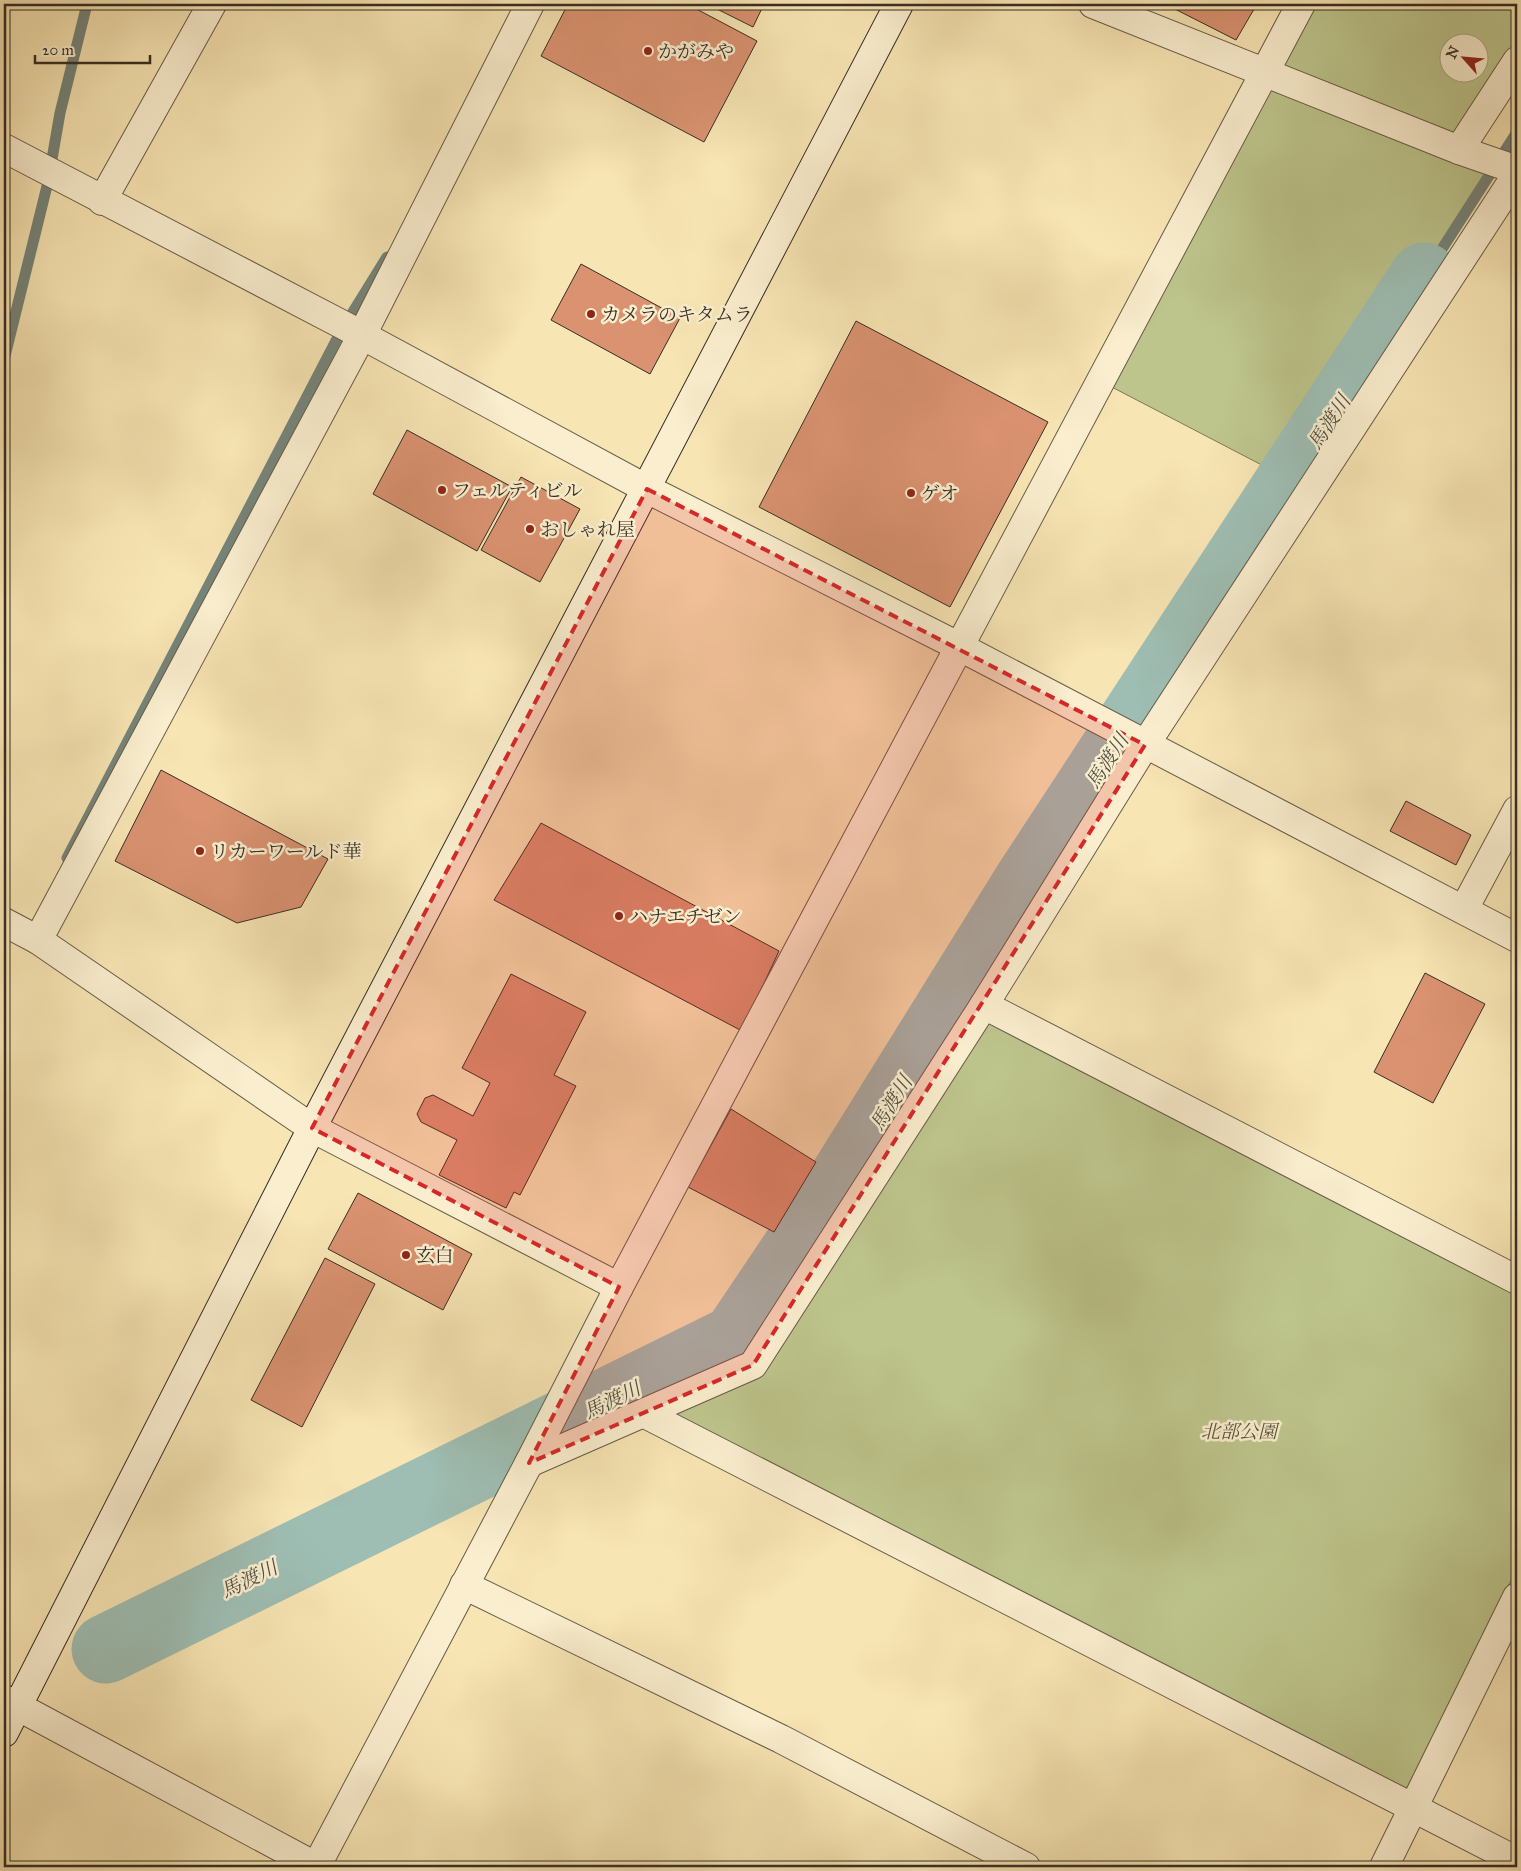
<svg xmlns="http://www.w3.org/2000/svg" width="1521" height="1871" font-family="'IM FELL Great Primer','Noto Serif JP',serif">
<rect width="100%" height="100%" fill="#f7e5b3"/>
<filter id="stains"><feTurbulence type="fractalNoise" baseFrequency=".004" numOctaves="4"/><feColorMatrix values="0 0 0 0 .2 0 0 0 0 .09 0 0 0 0 .02 0 0 0 .5 -.17"/></filter>
<radialGradient id="worn" r=".72"><stop offset=".6" stop-color="#630" stop-opacity="0"/><stop offset="1" stop-color="#630" stop-opacity=".3"/></radialGradient>
<!-- green -->
<g fill="#bdc58c" stroke="#7a7958" fill-rule="evenodd">
<path d="M1302 4H1517V61L1461 146 1496 165 1281 475 1106 384ZM1448 42H1478V72H1448Z"/>
<polygon points="987,1014 1517,1287 1517,1568 1401,1803 652,1414 756,1367"/>
</g>
<g fill="none" stroke-linecap="round" stroke-linejoin="round">
<!-- stream -->
<g stroke="#75847a" stroke-width="11">
<polyline points="1424,277 1517,132"/>
<polyline points="4,360 48,182 60,113 87,4"/>
<polyline points="67,858 340,333 387,257"/>
</g>
<!-- river -->
<polyline stroke="#9ebeb3" stroke-width="69" points="106,1649 736,1339 841,1183 1028,882 1424,277"/>
</g>
<!-- building -->
<g fill="#da9270" stroke="#372d24">
<polygon points="568,4 687,4 757,41 704,142 541,56"/>
<polygon points="707,4 764,4 753,27"/>
<polygon points="1165,4 1257,4 1236,40"/>
<polygon points="581,264 680,318 650,374 551,320"/>
<polygon points="856,321 1048,422 950,607 759,507"/>
<polygon points="407,430 512,487 477,551 373,494"/>
<polygon points="521,477 580,509 540,582 481,550"/>
<polygon points="161,770 328,859 301,907 237,923 115,861"/>
<polygon points="1406,801 1471,835 1456,865 1390,831"/>
<polygon points="541,823 779,951 742,1031 494,900"/>
<polygon points="1425,973 1485,1004 1433,1103 1374,1072"/>
<polygon points="511,974 586,1012 554,1075 576,1086 520,1195 514,1192 506,1208 439,1175 457,1140 421,1122 417,1114 425,1098 433,1095 473,1116 490,1083 462,1068"/>
<polygon points="731,1109 816,1162 774,1232 688,1187"/>
<polygon points="358,1193 472,1254 443,1310 328,1249"/>
<polygon points="325,1258 375,1284 302,1427 251,1400"/>
</g>
<g fill="none" stroke-linecap="round" stroke-linejoin="round">
<defs>
<g id="street">
<polyline points="1093,4 1459,150 1517,170"/>
<polyline points="4,148 345,326 647,489 960,647 1517,938"/>
<polyline points="1459,150 1517,61"/>
<polyline points="102,201 212,4"/>
<polyline points="1464,909 1517,810"/>
<polyline points="4,922 38,940 312,1128 619,1287"/>
<polyline points="38,940 361,337 530,4"/>
<polyline points="984,1005 1517,1280"/>
<polyline points="645,1414 1517,1861"/>
<polyline points="529,1463 753,1365 984,1005 1145,745 1517,174"/>
<polyline points="464,1585 781,1739 1026,1867"/>
<polyline points="4,1699 317,1867"/>
<polyline points="316,1867 529,1463 619,1287 1301,4"/>
<polyline points="1384,1867 1517,1597"/>
</g>
<polyline id="secondary" points="4,1733 312,1128 899,4"/>
</defs>
<!-- street casing -->
<use href="#street" stroke="#675b48" stroke-width="30"/>
<!-- secondary casing -->
<use href="#secondary" stroke="#372d24" stroke-width="30"/>
<!-- street -->
<use href="#street" stroke="#faeece" stroke-width="28"/>
<!-- secondary -->
<use href="#secondary" stroke="#faeece" stroke-width="28"/>
</g>
<!-- marked area -->
<path fill="#d62828" fill-opacity="0.2" stroke="#d62828" stroke-width="4" stroke-dasharray="10 6" stroke-linejoin="round" d="M647 489 1145 745 753 1365 529 1463 619 1287 312 1128Z"/>
<!-- markers -->
<g fill="#8f2418" stroke="#faeece" stroke-width="2">
<circle cx="648" cy="51" r="5"/>
<circle cx="591" cy="314" r="5"/>
<circle cx="442" cy="490" r="5"/>
<circle cx="911" cy="493" r="5"/>
<circle cx="530" cy="529" r="5"/>
<circle cx="200" cy="851" r="5"/>
<circle cx="619" cy="916" r="5"/>
<circle cx="406" cy="1255" r="5"/>
</g>
<g text-anchor="middle" stroke-width="5" stroke-linejoin="round" paint-order="stroke">
<!-- poi labels -->
<g font-size="19" fill="#372d24" stroke="#faeece" text-anchor="start">
<text x="658" y="58">かがみや</text>
<text x="601" y="321">カメラのキタムラ</text>
<text x="452" y="497">フェルティビル</text>
<text x="921" y="500">ゲオ</text>
<text x="540" y="536">おしゃれ屋</text>
<text x="210" y="858">リカーワールド華</text>
<text x="629" y="923">ハナエチゼン</text>
<text x="416" y="1262">玄白</text>
</g>
<!-- park labels -->
<g font-size="19" font-style="italic" fill="#58533e" stroke="#faeece">
<text x="1239" y="1438">北部公園</text>
</g>
<!-- water labels -->
<g font-size="20" font-style="italic" fill="#515148" stroke="#faeece">
<text transform="translate(1329 422) rotate(-57)" y="7">馬渡川</text>
<text transform="translate(1107 761) rotate(-57)" y="7">馬渡川</text>
<text transform="translate(891 1103) rotate(-58)" y="7">馬渡川</text>
<text transform="translate(612 1400) rotate(-26)" y="7">馬渡川</text>
<text transform="translate(249 1579) rotate(-26)" y="7">馬渡川</text>
</g>
</g>
<!-- margin -->
<rect width="1521" height="1871" fill="none" stroke="#f7e5b3" stroke-width="20"/>
<rect x="5" y="5" width="1511" height="1861" fill="none" stroke="#372d24" stroke-width="2.5"/>
<rect x="10" y="10" width="1501" height="1851" fill="none" stroke="#372d24"/>
<!-- north arrow -->
<g transform="translate(1464 58) rotate(297)"><circle r="24" fill="#faeece" stroke="#aca18a"/>
<path d="M0-4L9 19L0 12L-9 19Z" fill="#8f2418"/>
<text y="-8" font-size="14" font-weight="bold" text-anchor="middle" fill="#372d24">N</text>
</g>
<!-- scale -->
<path d="M35 55v8h115v-8" fill="none" stroke="#372d24" stroke-width="2.5"/>
<text x="42" y="55" font-size="15" fill="#372d24" stroke="#faeece" stroke-width="4" paint-order="stroke">20 m</text>
<rect width="100%" height="100%" filter="url(#stains)"/>
<rect width="100%" height="100%" fill="url(#worn)"/>
</svg>
